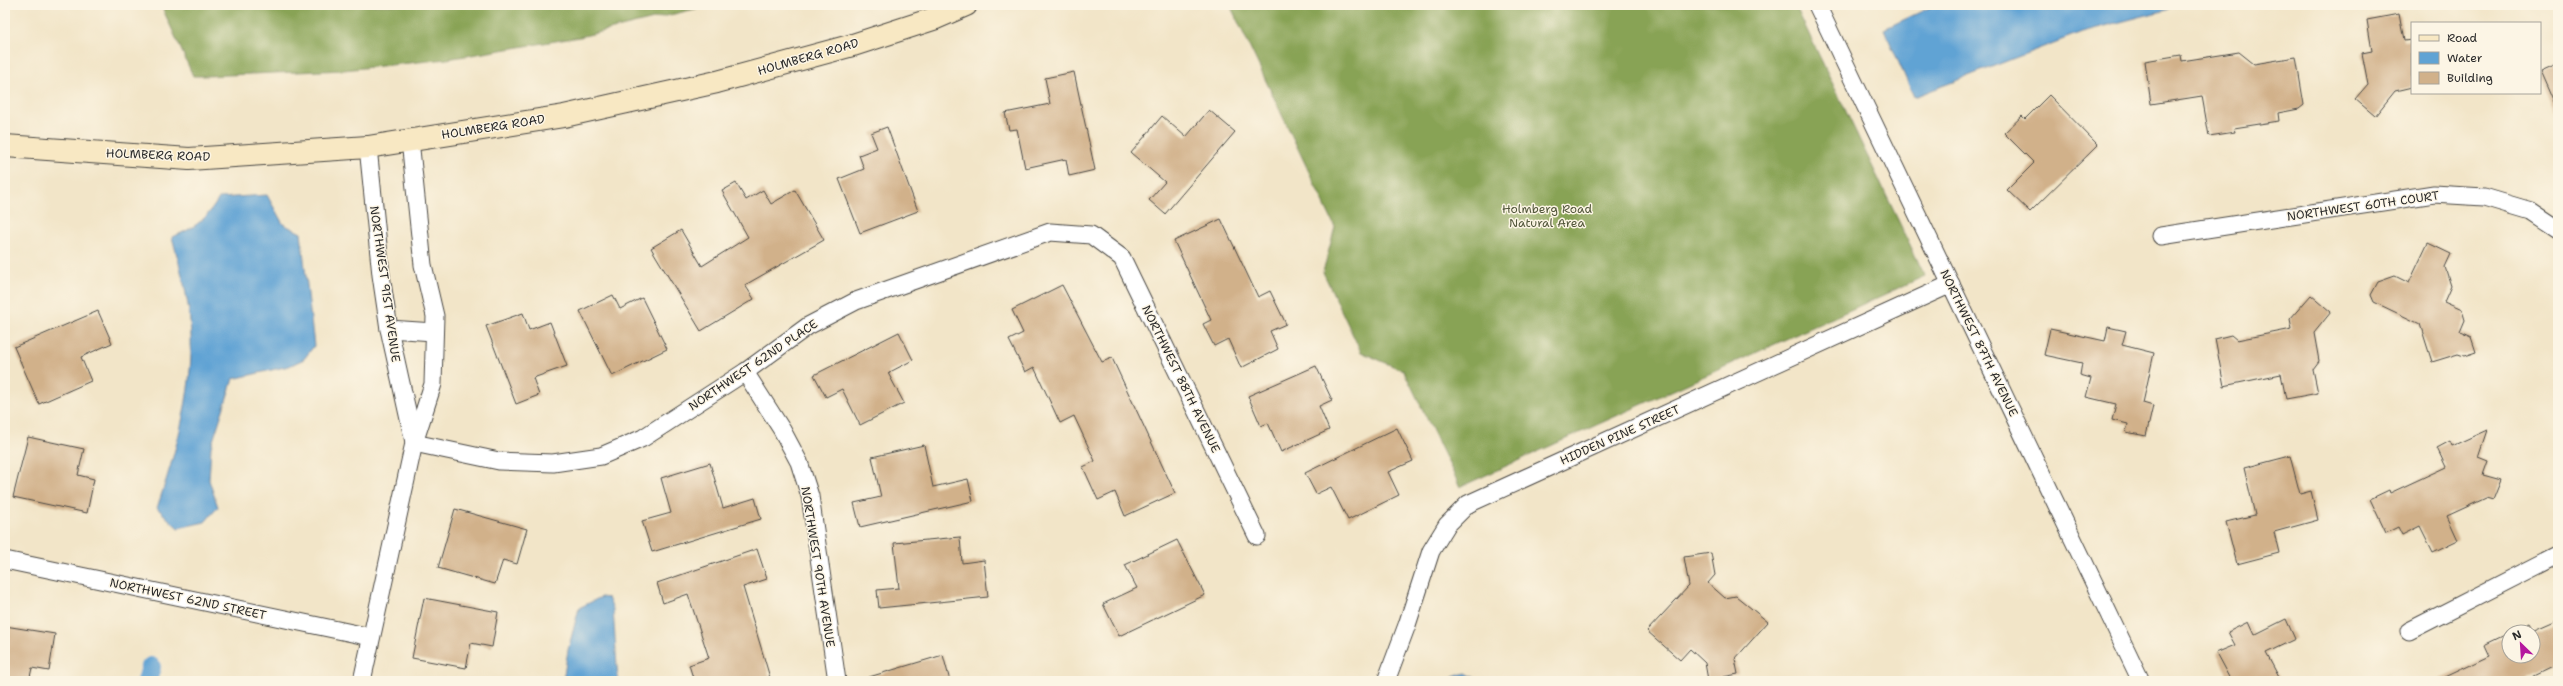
<svg xmlns="http://www.w3.org/2000/svg" width="2563" height="686" font-family="'Shantell Sans',sans-serif">
<rect width="100%" height="100%" fill="#fcf5e5"/>
<filter id="ink" filterUnits="userSpaceOnUse"><feTurbulence type="fractalNoise" baseFrequency=".025" numOctaves="2"/><feDisplacementMap in="SourceGraphic" scale="8" xChannelSelector="R" yChannelSelector="G"/><feConvolveMatrix kernelMatrix="1 2 1 2 8 2 1 2 1" color-interpolation-filters="sRGB"/></filter>
<filter id="wash" filterUnits="userSpaceOnUse"><feTurbulence type="fractalNoise" baseFrequency=".012" numOctaves="4" result="noise"/><feDisplacementMap in="SourceGraphic" scale="16" xChannelSelector="R" yChannelSelector="G"/><feGaussianBlur stdDeviation="0.9" result="paint"/><feColorMatrix in="noise" values="0 0 0 0 0 0 0 0 0 0 0 0 0 0 0 0 0 1.4 0 .05"/><feComposite in="paint" operator="in"/></filter>
<g filter="url(#wash)">
<rect width="100%" height="100%" fill="#f2e5c8"/>
<!-- forest -->
<g fill="#88a355" stroke="#5a6740">
<polygon points="161,5 711,5 580,37 447,59 344,70 206,76 193,76"/>
<polygon points="1230,5 1795,5 1925,276 1460,487 1404,371 1361,352 1323,272 1335,227"/>
</g>
<!-- water -->
<g fill="#60a3d4" stroke="#466780">
<polygon points="1935,5 2185,5 2082,32 1914,97 1884,29"/>
<path d="M267 195 283 224 301 233 314 346 304 359 289 366 233 379 211 447 209 480 218 507 205 522 178 528 157 508C175 454 193 394 191 336 190 303 181 270 172 237 195 228 207 219 219 198Z"/>
<polygon points="601,597 608,598 613,609 618,681 563,681 568,650 579,608"/>
<polygon points="1466,673 1480,681 1450,681 1453,677"/>
</g>
<g fill="none" stroke-linecap="round" stroke-linejoin="round">
<!-- canal -->
<polyline stroke="#60a3d4" stroke-width="20" points="147,681 151,667"/>
</g>
<g id="blocks">
<!-- building -->
<g fill="#d1b18a">
<polygon points="2399,14 2404,41 2412,40 2412,87 2395,91 2375,116 2355,99 2368,84 2362,53 2372,51 2367,20"/>
<polygon points="2239,52 2254,64 2296,57 2304,105 2299,109 2278,113 2279,121 2234,128 2235,132 2209,136 2202,96 2151,104 2145,61 2181,55 2182,61"/>
<polygon points="2558,63 2558,112 2540,71"/>
<polygon points="1074,72 1095,170 1069,176 1066,159 1025,168 1017,129 1009,130 1005,113 1050,104 1045,78"/>
<polygon points="2049,95 2098,145 2030,212 2007,190 2034,163 2004,133 2022,116 2025,119"/>
<polygon points="1209,110 1235,132 1165,214 1149,200 1165,182 1131,153 1162,116 1186,137"/>
<polygon points="887,127 918,211 860,233 839,179 864,169 859,155 877,148 871,133"/>
<polygon points="736,183 746,200 763,190 771,204 795,190 824,240 745,285 754,299 701,331 651,248 681,230 702,266 748,237 722,191"/>
<polygon points="1221,219 1258,297 1270,291 1286,324 1270,331 1278,349 1241,368 1228,339 1214,346 1203,324 1211,320 1174,241"/>
<polygon points="2428,243 2451,254 2445,267 2451,286 2444,302 2462,310 2465,320 2460,332 2471,337 2476,352 2464,356 2458,354 2432,362 2420,324 2374,302 2371,295 2378,282 2395,276 2409,283"/>
<polygon points="1062,285 1102,362 1112,358 1175,493 1125,516 1115,492 1098,500 1083,467 1095,461 1074,416 1060,423 1034,367 1025,372 1009,340 1023,333 1012,310"/>
<polygon points="613,295 620,309 642,298 667,349 612,376 580,311"/>
<polygon points="2311,295 2331,312 2314,333 2319,361 2313,369 2318,393 2286,399 2281,374 2224,386 2215,339 2231,335 2237,340 2292,329 2290,319"/>
<polygon points="98,311 112,343 81,357 91,381 39,404 14,347"/>
<polygon points="523,313 529,330 550,322 567,366 533,378 539,395 516,404 486,326"/>
<polygon points="2108,327 2126,331 2122,345 2154,353 2143,403 2153,406 2146,436 2126,432 2128,424 2112,420 2116,404 2086,397 2091,378 2080,375 2082,363 2044,355 2050,329 2105,341"/>
<polygon points="899,332 913,360 888,373 904,403 860,425 842,389 826,397 814,375"/>
<polygon points="1316,366 1332,400 1319,406 1329,430 1281,452 1268,423 1261,426 1248,396"/>
<polygon points="1397,428 1413,461 1388,472 1399,495 1348,520 1331,487 1316,494 1305,473"/>
<polygon points="2487,430 2478,457 2488,461 2483,475 2501,480 2493,500 2486,498 2447,516 2458,540 2433,552 2420,526 2402,535 2398,527 2386,533 2370,499 2389,490 2390,493 2446,467 2437,448 2450,441 2452,446"/>
<polygon points="28,437 84,449 78,475 94,479 87,513 13,497"/>
<polygon points="924,445 933,487 968,479 973,501 860,527 854,503 881,497 872,457"/>
<polygon points="2290,456 2300,494 2311,491 2318,520 2274,532 2279,553 2237,564 2226,522 2255,515 2244,468"/>
<polygon points="710,463 723,508 755,498 761,519 652,552 642,521 671,513 661,478"/>
<polygon points="455,509 527,529 517,564 503,560 495,584 438,568"/>
<polygon points="960,537 962,563 984,560 988,597 879,608 877,590 899,588 894,543"/>
<polygon points="1177,540 1205,595 1119,636 1103,604 1137,588 1125,565"/>
<polygon points="757,549 767,579 743,587 771,681 694,681 689,665 709,658 688,594 663,603 657,583"/>
<polygon points="1711,553 1715,575 1708,583 1725,598 1736,596 1768,622 1735,659 1738,674 1708,680 1705,663 1690,649 1680,660 1647,631 1689,586 1684,557"/>
<polygon points="424,598 498,612 492,647 471,643 466,668 412,658"/>
<polygon points="2286,619 2295,639 2266,653 2281,681 2231,681 2216,653 2235,645 2228,632 2248,622 2254,635"/>
<polygon points="2558,620 2558,664 2523,681 2436,681 2489,656 2484,645 2509,633 2509,656 2533,656 2533,632 2512,632 2529,624 2533,631"/>
<polygon points="5,626 55,634 49,671 32,668 29,681 5,681"/>
<polygon points="943,655 950,681 869,681 869,677"/>
</g>
</g>
</g>
<g filter="url(#ink)">
<use href="#blocks" fill-opacity="0" stroke="#494743" stroke-width="1"/>
<g fill="none" stroke-linecap="round" stroke-linejoin="round">
<defs>
<g id="street">
<polyline points="1817,5 2141,681"/>
<polyline points="368,147 381,275 389,329 414,442"/>
<polyline points="2161,236 2434,194 2484,197 2531,211 2558,229"/>
<polyline points="389,329 434,332"/>
<polyline points="745,372 782,430 799,462 810,496 837,681"/>
<polyline points="414,443 499,461 553,463 601,456 643,438 745,372 808,326 856,301 1050,232 1091,235 1122,258 1257,536"/>
<polyline points="5,560 371,637"/>
<polyline points="2409,631 2558,555"/>
<polyline points="362,681 414,443 433,384 435,316 423,265 410,140"/>
<polyline points="1386,681 1407,625 1431,551 1447,525 1468,504 1951,284"/>
</g>
<polyline id="secondary" points="5,146 189,159 368,147 564,116 717,82 853,45 936,18 966,5"/>
</defs>
<!-- street casing -->
<use href="#street" stroke="#494743" stroke-width="19"/>
<!-- secondary casing -->
<use href="#secondary" stroke="#494743" stroke-width="24"/>
<!-- street -->
<use href="#street" stroke="#fff" stroke-width="17"/>
<!-- secondary -->
<use href="#secondary" stroke="#f8e8c3" stroke-width="22"/>
</g>
</g>
<g text-anchor="middle" stroke-width="3" stroke-linejoin="round" paint-order="stroke">
<!-- street labels -->
<g font-size="12" fill="#2b2b2b" stroke="#fcf5e5">
<text transform="translate(808 57) rotate(-16)" y="4">HOLMBERG ROAD</text>
<text transform="translate(493 127) rotate(-9)" y="4">HOLMBERG ROAD</text>
<text transform="translate(158 155) rotate(2)" y="4">HOLMBERG ROAD</text>
<text transform="translate(2363 206) rotate(-8)" y="4">NORTHWEST 60TH COURT</text>
<text transform="translate(385 284) rotate(82)" y="4">NORTHWEST 91ST AVENUE</text>
<text transform="translate(1979 343) rotate(64)" y="4">NORTHWEST 87TH AVENUE</text>
<text transform="translate(753 365) rotate(-34)" y="4">NORTHWEST 62ND PLACE</text>
<text transform="translate(1181 379) rotate(64)" y="4">NORTHWEST 88TH AVENUE</text>
<text transform="translate(1620 435) rotate(-24)" y="4">HIDDEN PINE STREET</text>
<text transform="translate(818 567) rotate(81)" y="4">NORTHWEST 90TH AVENUE</text>
<text transform="translate(188 599) rotate(12)" y="4">NORTHWEST 62ND STREET</text>
</g>
<!-- park labels -->
<g font-size="12" fill="#51563a" stroke="#fcf5e5">
<text x="1547" y="213">Holmberg Road<tspan x="1547" dy="14">Natural Area</tspan></text>
</g>
</g>
<!-- margin -->
<rect width="2563" height="686" fill="none" stroke="#fcf5e5" stroke-width="20"/>
<!-- legend -->
<rect x="2411" y="22" width="130" height="72" fill="#fcf5e5" stroke="#a8a49b"/>
<rect x="2419" y="35" width="20" height="6" fill="#f8e8c3" stroke="#a8a49b"/>
<text x="2447" y="42" font-size="12" fill="#2b2b2b">Road</text>
<rect x="2419" y="52" width="20" height="12" fill="#60a3d4" stroke="#a8a49b"/>
<text x="2447" y="62" font-size="12" fill="#2b2b2b">Water</text>
<rect x="2419" y="72" width="20" height="12" fill="#d1b18a" stroke="#a8a49b"/>
<text x="2447" y="82" font-size="12" fill="#2b2b2b">Building</text>
<!-- north arrow -->
<g transform="translate(2521 644) rotate(335)"><circle r="19" fill="#fcf5e5" stroke="#a8a49b"/>
<path d="M0-3L7 15L0 10L-7 15Z" fill="#b5179e"/>
<text y="-6" font-size="11" font-weight="bold" text-anchor="middle" fill="#2b2b2b">N</text>
</g>
</svg>
